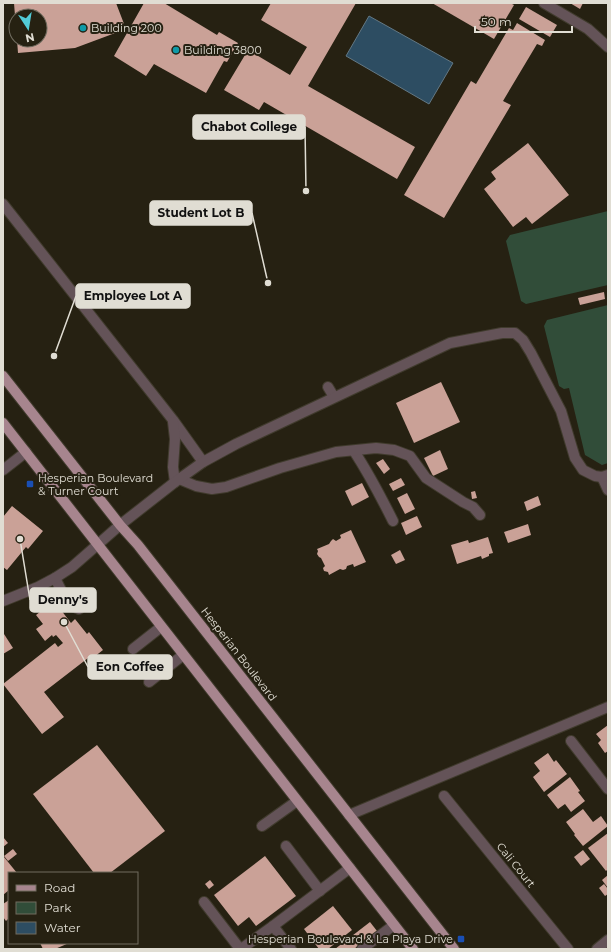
<svg xmlns="http://www.w3.org/2000/svg" width="611" height="952" font-family="Montserrat,sans-serif">
<rect width="100%" height="100%" fill="#262112"/>
<!-- green -->
<g fill="#314d39">
<polygon points="608,211 608,285 526,304 521,301 506,241 510,235"/>
<polygon points="608,305 608,463 602,465 585,455 569,388 564,389 559,386 544,326 547,320"/>
</g>
<!-- water -->
<polygon fill="#2d4d62" stroke="#637884" points="369,16 453,63 429,104 346,56"/>
<!-- building -->
<g fill="#caa197">
<polygon points="14,3 116,3 126,29 75,48 18,53 17,40 40,40 40,16 15,16"/>
<polygon points="144,3 164,3 217,35 219,32 238,43 227,62 224,61 206,93 154,64 146,76 114,56"/>
<polygon points="271,3 356,3 308,86 415,147 397,179 264,102 259,110 224,90 248,50 290,75 307,47 261,20"/>
<polygon points="432,3 510,3 514,5 494,39"/>
<polygon points="570,3 583,3 580,9"/>
<polygon points="526,7 557,25 550,37 519,19"/>
<polygon points="517,23 545,40 542,46 537,44 503,101 511,105 444,218 404,195 471,81 476,84 509,28 513,30"/>
<polygon points="528,143 569,195 532,224 526,217 513,227 484,189 496,179 491,172"/>
<polygon points="604,292 605,299 580,305 578,298"/>
<polygon points="441,382 460,422 414,443 396,403"/>
<polygon points="440,450 448,469 433,476 424,458"/>
<polygon points="383,459 390,469 384,474 376,463"/>
<polygon points="401,478 405,485 393,491 389,484"/>
<polygon points="362,483 369,497 352,506 345,491"/>
<polygon points="475,491 477,498 472,499 471,492"/>
<polygon points="407,493 415,509 405,514 397,498"/>
<polygon points="538,496 541,505 527,511 524,502"/>
<polygon points="12,506 43,531 28,549 26,547 7,570 3,567 3,517"/>
<polygon points="417,516 422,527 406,535 401,523"/>
<polygon points="528,524 531,535 508,543 504,532"/>
<polygon points="351,530 366,562 354,567 353,564 347,566 346,569 343,570 340,569 329,575 328,572 324,571 323,568 325,566 321,558 319,557 317,554 318,551 317,549 329,544 331,541 333,539 336,541 341,538 340,535"/>
<polygon points="488,537 493,553 489,554 489,556 482,559 481,556 457,564 451,545 468,540 469,543"/>
<polygon points="400,550 405,560 396,564 391,555"/>
<polygon points="54,601 71,623 75,619 87,634 89,632 103,650 94,657 92,655 44,692 64,717 42,734 3,684 55,643 58,647 63,643 56,635 53,637 52,635 45,641 36,629 43,624 36,615"/>
<polygon points="4,634 13,648 3,654 3,635"/>
<polygon points="608,725 608,751 605,753 598,743 601,740 596,734"/>
<polygon points="97,745 165,831 110,873 94,873 33,794"/>
<polygon points="548,753 554,762 556,760 567,774 544,792 533,777 540,771 534,763"/>
<polygon points="570,777 580,791 578,792 585,801 571,812 565,804 558,809 547,795"/>
<polygon points="583,809 593,822 601,816 608,826 583,846 574,835 575,834 566,822"/>
<polygon points="608,833 608,869 606,871 588,848"/>
<polygon points="3,837 8,843 3,847"/>
<polygon points="13,849 17,854 8,861 4,856"/>
<polygon points="583,850 590,859 581,866 574,857"/>
<polygon points="265,856 296,896 256,926 249,917 238,926 214,895"/>
<polygon points="4,857 17,873 9,873 9,890 3,895 3,858"/>
<polygon points="608,875 608,888 602,880"/>
<polygon points="210,880 214,885 209,889 205,884"/>
<polygon points="604,884 608,889 608,894 605,896 599,888"/>
<polygon points="9,900 9,918 6,921 3,917 3,904"/>
<polygon points="333,906 352,930 328,949 319,949 304,929"/>
<polygon points="370,922 377,931 354,949 335,949"/>
<polygon points="40,943 69,943 55,949 43,949"/>
</g>
<g fill="none" stroke-linecap="round" stroke-linejoin="round">
<defs>
<g id="minor">
<polyline points="544,3 588,29 608,47"/>
<polyline points="3,204 173,420 203,462"/>
<polyline points="328,387 334,397"/>
<polyline points="173,422 175,439 173,467 175,482"/>
<path d="M354 451C369 474 381 497 393 521"/>
<polyline points="3,470 26,452"/>
<polyline points="602,477 608,490"/>
<polyline points="179,479 196,486 212,489 226,487 280,468 336,452 376,448 394,450 410,456 426,478 463,502 473,507 480,515"/>
<polyline points="55,578 68,604 79,609"/>
<polyline points="3,601 38,587 55,578 72,567 120,525 175,482 203,462 236,444 450,343 502,333 515,333 523,340 531,353 561,411 575,458 583,470 595,476 602,477 608,475"/>
<polyline points="133,649 161,627"/>
<polyline points="149,682 183,655"/>
<polyline points="571,741 608,789"/>
<polyline points="444,796 568,949"/>
<polyline points="349,815 608,707"/>
<polyline points="262,826 297,801"/>
<polyline points="286,846 320,891"/>
<polyline points="204,902 240,949"/>
<polyline points="241,949 273,926"/>
<polyline points="291,949 273,926 350,868"/>
<polyline points="362,949 394,925"/>
<polyline points="597,949 608,940"/>
</g>
<g id="major">
<polyline points="3,376 120,525 138,545 454,949"/>
<polyline points="3,423 413,949"/>
</g>
</defs>
<!-- minor casing -->
<use href="#minor" stroke="#403b2d" stroke-width="12"/>
<!-- major casing -->
<use href="#major" stroke="#403b2d" stroke-width="12"/>
<!-- minor -->
<use href="#minor" stroke="#645358" stroke-width="10"/>
<!-- major -->
<use href="#major" stroke="#a7858e" stroke-width="10"/>
</g>
<!-- markers -->
<g fill="#0f9aa8" stroke="#262112" stroke-width="1.5">
<circle cx="83" cy="28" r="4"/>
<circle cx="176" cy="50" r="4"/>
</g>
<g fill="#1a4fb4" stroke="#262112" stroke-width="1.5">
<rect x="26" y="480" width="8" height="8" rx="2"/>
<rect x="457" y="935" width="8" height="8" rx="2"/>
</g>
<g text-anchor="middle" stroke-width="4" stroke-linejoin="round" paint-order="stroke">
<!-- poi labels -->
<g font-size="11" fill="#e0ddd3" stroke="#262112" text-anchor="start">
<text x="91" y="32">Building 200</text>
<text x="184" y="54">Building 3800</text>
<text x="38" y="482">Hesperian Boulevard<tspan x="38" dy="13">&amp; Turner Court</tspan></text>
<text x="453" y="943" text-anchor="end">Hesperian Boulevard &amp; La Playa Drive</text>
</g>
<!-- street labels -->
<g font-size="11" fill="#e0ddd3" stroke="#262112">
<text transform="translate(239 654) rotate(52)" y="4">Hesperian Boulevard</text>
<text transform="translate(516 865) rotate(51)" y="4">Cali Court</text>
</g>
</g>
<!-- callouts -->
<path fill="none" stroke="#e0ddd3" stroke-width="1.5" d="M306 191L305 127M268 283L252 213M54 356L76 296M20 539L30 600M64 622L88 667"/>
<g fill="#e0ddd3" stroke="#262112" stroke-width="1.5">
<circle cx="306" cy="191" r="4"/>
<circle cx="268" cy="283" r="4"/>
<circle cx="54" cy="356" r="4"/>
<circle cx="20" cy="539" r="4"/>
<circle cx="64" cy="622" r="4"/>
</g>
<g fill="#e0ddd3" stroke="#e0ddd3" stroke-width="1.5">
<rect x="193" y="115" width="112" height="24" rx="4"/>
<rect x="150" y="201" width="102" height="24" rx="4"/>
<rect x="76" y="284" width="114" height="24" rx="4"/>
<rect x="30" y="588" width="66" height="24" rx="4"/>
<rect x="88" y="655" width="84" height="24" rx="4"/>
</g>
<g font-size="12" text-anchor="middle" font-weight="bold" fill="#111">
<text x="249" y="131">Chabot College</text>
<text x="201" y="217">Student Lot B</text>
<text x="133" y="300">Employee Lot A</text>
<text x="63" y="604">Denny's</text>
<text x="130" y="671">Eon Coffee</text>
</g>
<!-- border -->
<rect width="611" height="952" fill="none" stroke="#e0ddd3" stroke-width="8"/>
<!-- legend -->
<rect x="8" y="872" width="130" height="72" fill="#262112" stroke="#706c5f"/>
<rect x="16" y="885" width="20" height="6" fill="#a7858e" stroke="#706c5f"/>
<text x="44" y="892" font-size="12" fill="#e0ddd3">Road</text>
<rect x="16" y="902" width="20" height="12" fill="#314d39" stroke="#706c5f"/>
<text x="44" y="912" font-size="12" fill="#e0ddd3">Park</text>
<rect x="16" y="922" width="20" height="12" fill="#2d4d62" stroke="#706c5f"/>
<text x="44" y="932" font-size="12" fill="#e0ddd3">Water</text>
<!-- north arrow -->
<g transform="translate(28 28) rotate(168)"><circle r="19" fill="#262112" stroke="#706c5f"/>
<path d="M0-3L7 15L0 10L-7 15Z" fill="#52cbd7"/>
<text y="-6" font-size="11" font-weight="bold" text-anchor="middle" fill="#e0ddd3">N</text>
</g>
<!-- scale -->
<path d="M475 26v6h97v-6" fill="none" stroke="#e0ddd3" stroke-width="2"/>
<text x="481" y="26" font-size="12" fill="#e0ddd3" stroke="#262112" stroke-width="3" paint-order="stroke">50 m</text>
</svg>
